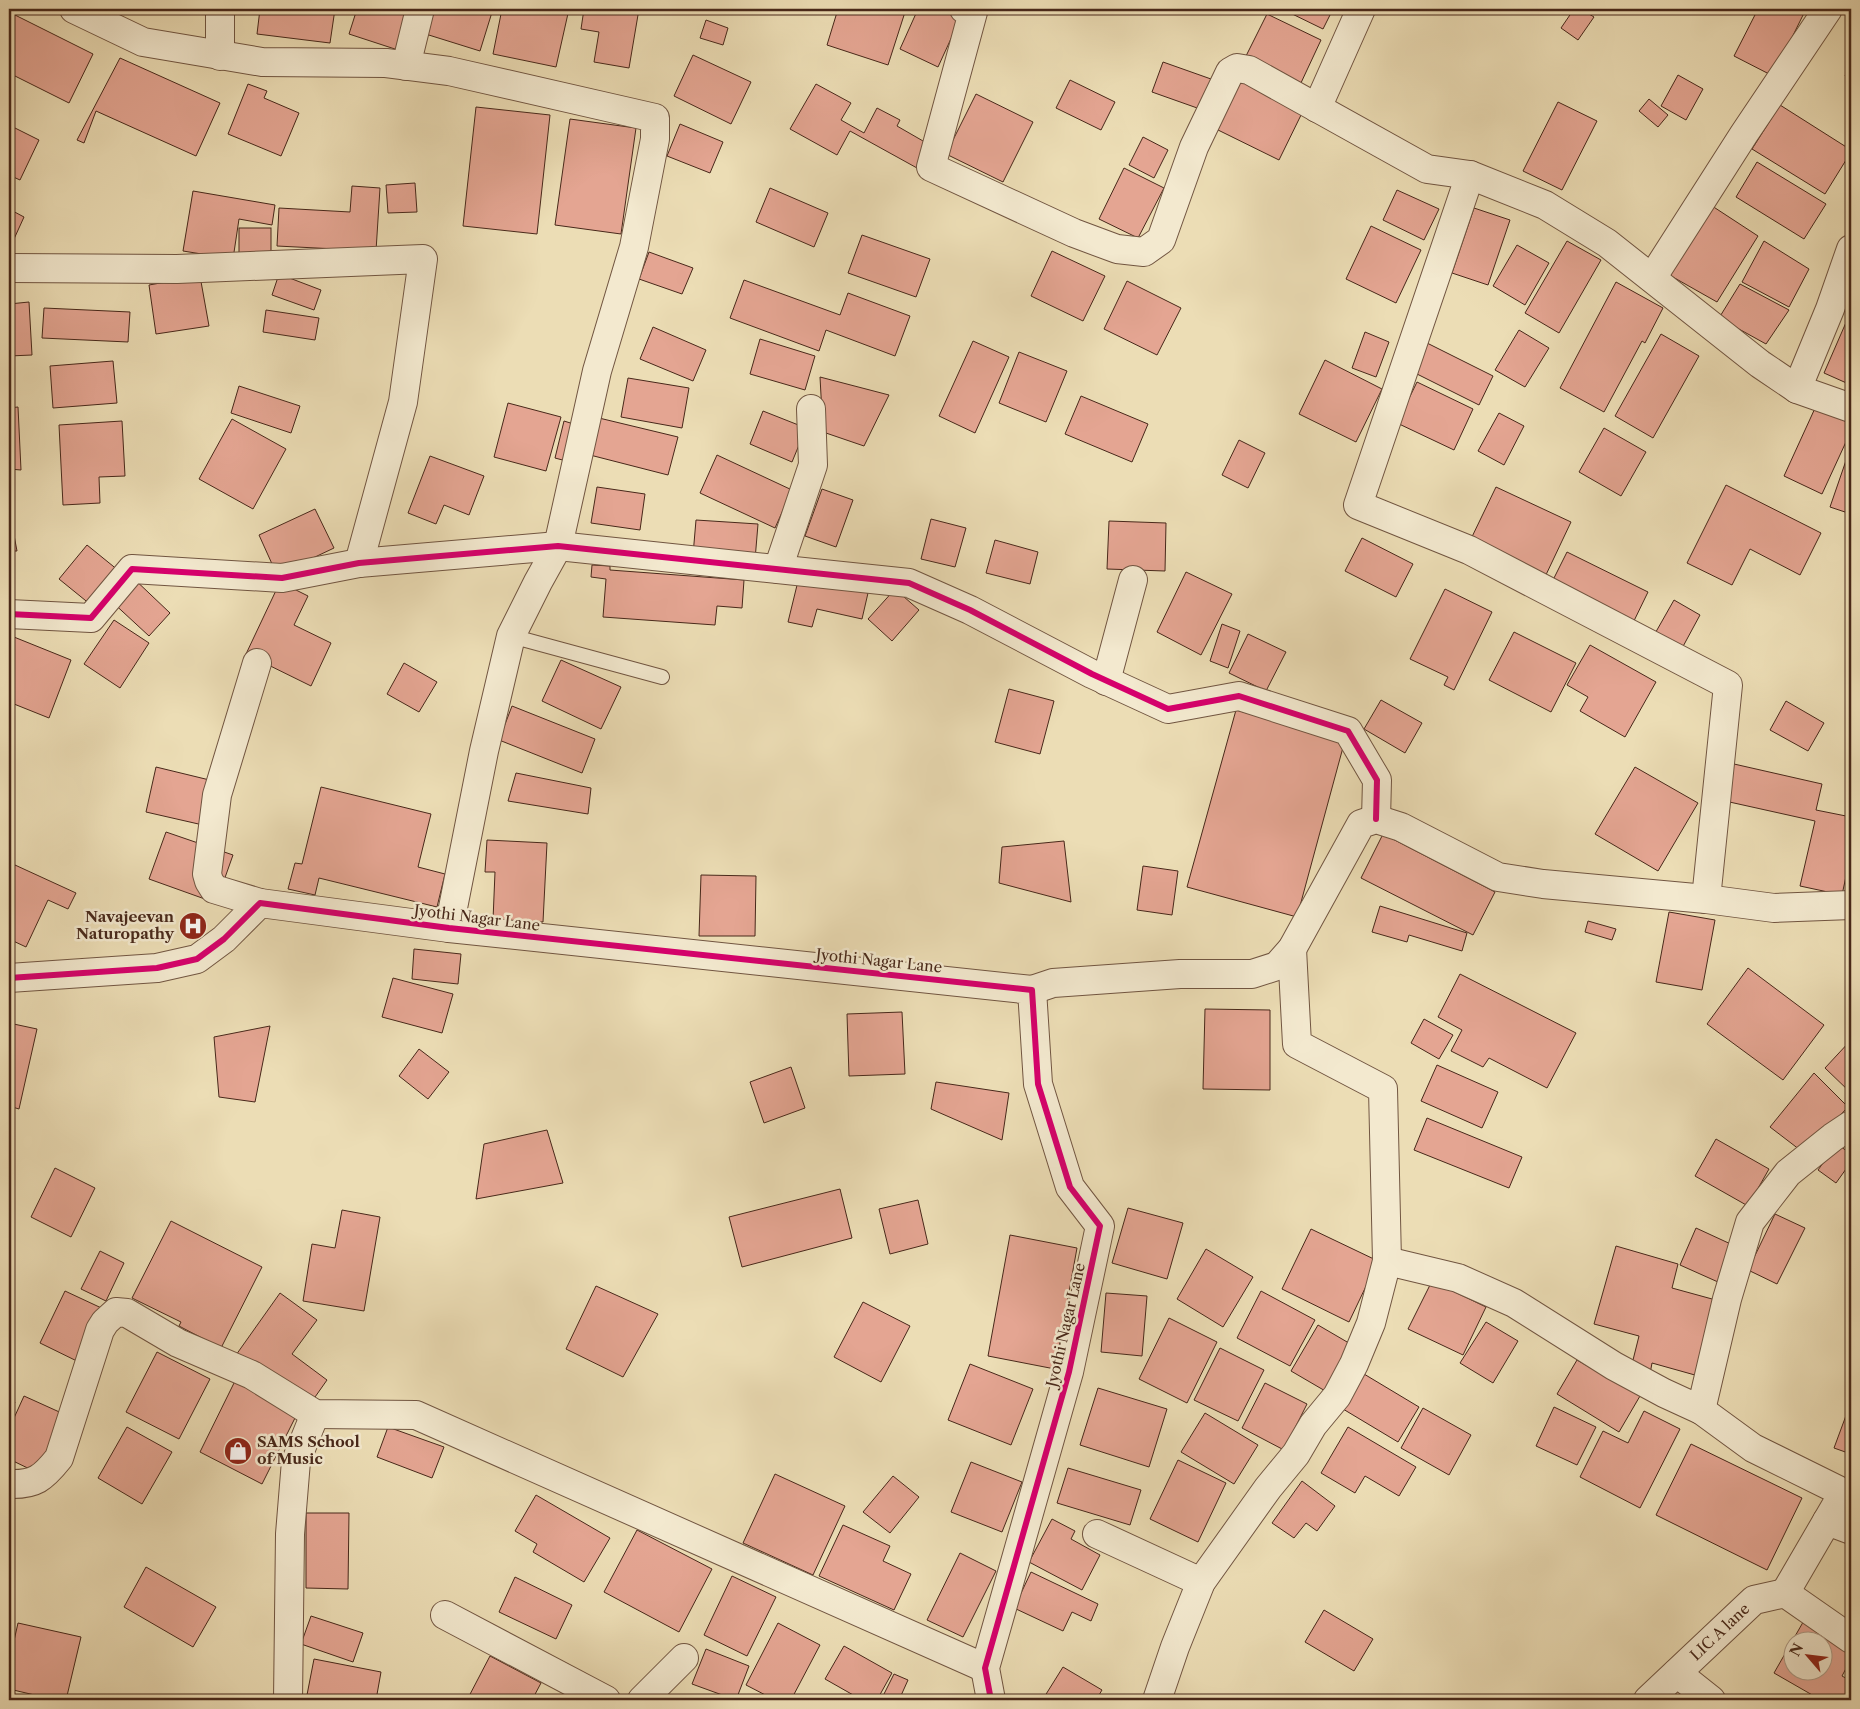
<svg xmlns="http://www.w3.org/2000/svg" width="1860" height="1709" font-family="'Libre Caslon Text',serif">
<rect width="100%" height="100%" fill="#ecddb5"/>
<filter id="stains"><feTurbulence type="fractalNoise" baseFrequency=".004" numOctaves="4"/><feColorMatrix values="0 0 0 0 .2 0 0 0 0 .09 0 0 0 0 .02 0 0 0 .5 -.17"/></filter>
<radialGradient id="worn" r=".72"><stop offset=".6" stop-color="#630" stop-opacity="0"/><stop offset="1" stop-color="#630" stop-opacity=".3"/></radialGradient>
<!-- building -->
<g fill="#e4a592" stroke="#48281a" fill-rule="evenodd">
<polygon points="260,9 335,9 330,43 257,34"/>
<polygon points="357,9 419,9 404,52 349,34"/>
<polygon points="423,9 493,9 480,51 416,31"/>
<polygon points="502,9 569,9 556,67 493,54"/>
<polygon points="584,9 639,9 629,68 594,62 599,32 581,29"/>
<polygon points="838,9 906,9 888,65 827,45"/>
<polygon points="918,9 939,9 960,19 938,67 900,49"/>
<polygon points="1282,9 1333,9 1323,29"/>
<polygon points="1574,9 1581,9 1594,17 1578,40 1561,28"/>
<polygon points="1758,9 1806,9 1773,76 1734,56"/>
<polygon points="11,13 93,54 69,103 9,73 9,17"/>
<polygon points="1267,14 1321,40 1300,85 1245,58"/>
<polygon points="706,20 728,28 723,45 700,38"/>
<polygon points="693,55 751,82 731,124 674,96"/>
<polygon points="120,58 220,103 196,156 96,111 84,143 77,140"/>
<polygon points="1163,62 1211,79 1200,109 1152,92"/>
<polygon points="1851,65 1851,80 1845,76"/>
<polygon points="1678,75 1703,89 1686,120 1661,106"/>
<polygon points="1070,80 1115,102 1101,130 1056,108"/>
<polygon points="1240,80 1303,111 1279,160 1216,129"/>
<polygon points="248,84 267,91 264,98 299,113 281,156 228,134"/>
<polygon points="816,84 851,103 841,120 864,133 877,108 900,120 897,126 930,145 917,168 850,131 837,155 790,129"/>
<polygon points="976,94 1033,122 1003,182 946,154"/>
<polygon points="1649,99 1668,115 1658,127 1639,111"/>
<polygon points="1558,102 1597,121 1562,190 1523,171"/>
<polygon points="1780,105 1851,150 1851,152 1825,194 1752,149"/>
<polygon points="476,107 550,115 537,234 463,226"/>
<polygon points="570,119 636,128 621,234 555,225"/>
<polygon points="680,124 723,142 710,173 667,156"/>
<polygon points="9,125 39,140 20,180 9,175"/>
<polygon points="1143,137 1168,150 1154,178 1129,165"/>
<polygon points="1757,162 1826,204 1804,239 1736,197"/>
<polygon points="1124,168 1164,188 1138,238 1099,219"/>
<polygon points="415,183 417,212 388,213 386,185"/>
<polygon points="352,186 380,188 376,251 277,246 279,208 350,212"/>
<polygon points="770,188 828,213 814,247 756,222"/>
<polygon points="1397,190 1439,209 1424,240 1383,220"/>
<polygon points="193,191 275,205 272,225 239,219 233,259 183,251"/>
<polygon points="1706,202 1758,236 1717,302 1664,272"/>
<polygon points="1474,208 1510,220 1488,285 1452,273"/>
<polygon points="9,209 24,217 9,250"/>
<polygon points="1371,226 1421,250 1396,303 1346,279"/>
<rect x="239" y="228" width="32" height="28"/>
<polygon points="862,235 930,259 916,297 848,273"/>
<polygon points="1567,241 1601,260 1559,333 1525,313"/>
<polygon points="1764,241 1809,269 1789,307 1742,282"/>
<polygon points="1517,245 1549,263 1525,305 1493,286"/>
<polygon points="1052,251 1105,276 1083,321 1031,296"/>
<polygon points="649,252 693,268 682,294 639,279"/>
<polygon points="279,274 321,290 314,310 272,295"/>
<polygon points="200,276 209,326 156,334 149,285"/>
<polygon points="744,280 840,315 848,293 910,316 895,356 826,330 819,351 730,318"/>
<polygon points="1127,281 1181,308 1157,355 1104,329"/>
<polygon points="1616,282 1663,308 1645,343 1642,341 1604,412 1560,388"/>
<polygon points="1740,284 1789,310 1766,344 1719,318"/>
<polygon points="29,302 32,355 9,356 9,304"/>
<polygon points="44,308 130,312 128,342 42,338"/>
<polygon points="266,310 319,318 315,340 263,332"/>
<polygon points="1851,311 1851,385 1824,373"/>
<polygon points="653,327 706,350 693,381 640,359"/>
<polygon points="1519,330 1549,348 1525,387 1495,370"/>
<polygon points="1365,332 1389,342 1376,377 1352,368"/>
<polygon points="1661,334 1699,356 1653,438 1615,416"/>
<polygon points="760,339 815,356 805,390 750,374"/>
<polygon points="973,341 1009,357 975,433 939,416"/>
<polygon points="1425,342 1493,376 1479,405 1411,371"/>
<polygon points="1019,352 1067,371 1046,422 999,403"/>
<polygon points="1325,360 1382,389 1356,442 1299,414"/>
<polygon points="113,361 117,403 53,408 50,366"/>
<polygon points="820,377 889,395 864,446 823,432"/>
<polygon points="628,378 689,388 682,428 621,417"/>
<polygon points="1417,382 1473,409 1454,450 1397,423"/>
<polygon points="239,386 300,406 291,433 231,413"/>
<polygon points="1081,396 1148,424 1132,462 1065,434"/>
<polygon points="508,403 561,417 546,471 494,457"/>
<polygon points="1816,406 1851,422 1851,431 1822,494 1784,476"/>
<polygon points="18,407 21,470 9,469 9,408"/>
<polygon points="763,411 806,428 792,462 750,444"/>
<polygon points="1499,413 1524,426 1504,465 1478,451"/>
<polygon points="599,418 678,437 668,475 590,455"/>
<polygon points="232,419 286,449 253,509 199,479"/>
<polygon points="122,421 125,476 99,477 100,503 63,505 59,425"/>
<polygon points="564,421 580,426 570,462 555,458"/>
<polygon points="1604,428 1646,452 1621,496 1579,472"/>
<polygon points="1239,440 1265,453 1248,488 1222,475"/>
<polygon points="1851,446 1851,514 1830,507"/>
<polygon points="717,455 792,490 775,528 700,493"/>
<polygon points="430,456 484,476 469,515 444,505 436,524 408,513"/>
<polygon points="1726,485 1821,533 1800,575 1750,549 1732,585 1687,563"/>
<polygon points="597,487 645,494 640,530 591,523"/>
<polygon points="1496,487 1571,522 1544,579 1469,543"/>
<polygon points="822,489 853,500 836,547 805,536"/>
<polygon points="9,509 17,551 9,551"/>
<polygon points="315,509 334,548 277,575 259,535"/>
<polygon points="931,519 966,528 955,567 921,559"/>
<polygon points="696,520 758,524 755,560 693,555"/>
<polygon points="1109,521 1166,523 1165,571 1107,569"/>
<polygon points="1362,538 1413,564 1396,597 1345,571"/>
<polygon points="995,540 1038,552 1030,584 986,573"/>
<polygon points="87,545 124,575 96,609 59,579"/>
<polygon points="1567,552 1648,592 1631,627 1550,586"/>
<polygon points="592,565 610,566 610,570 744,580 742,608 717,606 715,625 603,617 606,579 591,577"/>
<polygon points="1186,572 1232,594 1201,655 1157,632"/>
<polygon points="130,575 170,613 149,636 109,599"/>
<polygon points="799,577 868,593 862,619 817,609 812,627 788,622"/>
<polygon points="280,582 308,596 294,625 331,643 311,686 246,654"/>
<polygon points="895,589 919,610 892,641 868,619"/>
<polygon points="1445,589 1492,612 1454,690 1444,685 1448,677 1410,659"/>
<polygon points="1674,600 1700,615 1680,652 1653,637"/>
<polygon points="114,620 149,643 120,688 84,664"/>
<polygon points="1222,624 1240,631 1228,668 1210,661"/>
<polygon points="1514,632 1576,663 1551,712 1489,680"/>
<polygon points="1248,634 1286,652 1266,691 1229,673"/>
<polygon points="9,635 71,660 49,718 9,702"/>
<polygon points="1590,645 1656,682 1625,737 1580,711 1588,697 1567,685"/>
<polygon points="561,660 621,687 601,729 542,701"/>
<polygon points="404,663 437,682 419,712 387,694"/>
<polygon points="1009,689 1054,701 1040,754 995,742"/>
<polygon points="1381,700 1422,723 1405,753 1364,729"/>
<polygon points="1786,701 1824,723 1808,751 1770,730"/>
<polygon points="512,706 595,739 582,773 499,740"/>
<polygon points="1236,710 1345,740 1297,917 1187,887"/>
<polygon points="1734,764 1822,784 1816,810 1851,817 1851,853 1842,895 1800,886 1815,821 1725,801"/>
<polygon points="156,767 226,784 216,828 146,812"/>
<polygon points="1635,767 1698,803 1658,871 1595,834"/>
<polygon points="516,773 591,788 588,814 508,801"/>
<polygon points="321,787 431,814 418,867 445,874 437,907 319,878 315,895 288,889 295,863 302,864"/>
<polygon points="166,832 233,855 216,903 149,879"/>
<polygon points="1383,834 1495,892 1473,935 1361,878"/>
<polygon points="487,840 547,843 543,922 493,920 495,872 485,872"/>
<polygon points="1064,841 1071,902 999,883 1002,847"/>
<polygon points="15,865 76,893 68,909 48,900 26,947 9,939 9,877"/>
<polygon points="1143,866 1178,871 1172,915 1137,910"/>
<polygon points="701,875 756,876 755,936 699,936"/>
<polygon points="1380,906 1467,933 1462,951 1409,935 1407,942 1372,932"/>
<polygon points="1669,912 1715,920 1702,990 1656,982"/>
<polygon points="1588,921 1616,929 1612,940 1585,932"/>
<polygon points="414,949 461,954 458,984 412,979"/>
<polygon points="1748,968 1824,1025 1783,1080 1707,1024"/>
<polygon points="1460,974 1576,1033 1547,1088 1489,1058 1483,1067 1451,1051 1462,1030 1438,1017"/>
<polygon points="393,978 453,994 442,1033 382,1017"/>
<polygon points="1205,1009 1270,1010 1270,1090 1203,1089"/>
<polygon points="902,1012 905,1074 849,1076 847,1014"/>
<polygon points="1424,1019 1453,1035 1439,1059 1411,1043"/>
<polygon points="9,1023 37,1029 19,1109 9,1106"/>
<polygon points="270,1026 255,1102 219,1097 214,1037"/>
<polygon points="1851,1040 1851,1093 1825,1068"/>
<polygon points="419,1049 449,1072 428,1099 399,1076"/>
<polygon points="1437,1065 1498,1092 1482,1128 1421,1101"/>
<polygon points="791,1067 805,1108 764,1123 750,1082"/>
<polygon points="1814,1073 1848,1107 1804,1153 1770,1127"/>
<polygon points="936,1082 1009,1093 1002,1140 931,1109"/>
<polygon points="1427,1118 1522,1157 1509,1188 1414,1150"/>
<polygon points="547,1130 563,1183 476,1199 484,1144"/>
<polygon points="1716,1139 1769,1169 1748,1206 1695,1176"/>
<polygon points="1837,1144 1851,1154 1851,1162 1836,1183 1818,1170"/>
<polygon points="55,1168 95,1188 71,1237 31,1217"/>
<polygon points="840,1189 852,1238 742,1267 729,1217"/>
<polygon points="918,1200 928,1244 890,1254 879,1209"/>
<polygon points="1128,1208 1183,1223 1167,1279 1112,1263"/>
<polygon points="342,1210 380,1217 364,1311 303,1301 312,1244 335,1248"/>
<polygon points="1775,1214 1805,1228 1777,1284 1748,1270"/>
<polygon points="171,1221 262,1267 221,1348 179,1326 181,1322 132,1298"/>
<polygon points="9,1223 14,1225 9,1236"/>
<polygon points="1696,1228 1735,1246 1718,1282 1680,1265"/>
<polygon points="1311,1229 1378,1261 1349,1322 1282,1289"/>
<polygon points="1010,1235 1077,1248 1055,1369 988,1356"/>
<polygon points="1616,1246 1678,1264 1672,1288 1723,1302 1702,1377 1652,1363 1650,1374 1631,1368 1639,1336 1594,1324"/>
<polygon points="1206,1249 1253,1277 1223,1327 1177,1299"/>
<polygon points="100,1251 124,1263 106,1301 81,1289"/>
<polygon points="1432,1281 1486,1307 1463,1355 1408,1329"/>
<polygon points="596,1286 658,1314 623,1377 566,1349"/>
<polygon points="65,1291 110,1312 85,1365 40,1343"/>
<polygon points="1261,1291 1315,1320 1290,1366 1237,1338"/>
<polygon points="280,1293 317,1320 292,1354 327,1380 308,1407 236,1355"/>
<polygon points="1106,1293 1147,1296 1142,1356 1101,1352"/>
<polygon points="863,1302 910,1326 881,1382 834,1357"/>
<polygon points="1169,1318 1217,1342 1187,1403 1139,1379"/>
<polygon points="1486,1322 1518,1341 1493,1383 1460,1363"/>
<polygon points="1318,1325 1354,1346 1327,1392 1291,1371"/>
<polygon points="1220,1348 1264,1370 1238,1421 1194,1400"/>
<polygon points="157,1352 210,1379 179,1439 126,1412"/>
<polygon points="1577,1360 1640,1396 1619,1432 1557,1394"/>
<polygon points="970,1364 1033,1389 1011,1445 948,1420"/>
<polygon points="1364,1374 1419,1407 1398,1442 1343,1409"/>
<polygon points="235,1381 298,1412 262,1484 200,1452"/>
<polygon points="1265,1383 1307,1404 1284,1450 1242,1428"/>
<polygon points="1098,1388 1167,1409 1149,1467 1080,1445"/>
<polygon points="24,1396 66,1415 38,1473 9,1459 9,1429"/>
<polygon points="9,1399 15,1402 9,1415"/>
<polygon points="1851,1402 1851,1454 1834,1448"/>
<polygon points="1554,1407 1596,1427 1577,1465 1536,1446"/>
<polygon points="1423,1408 1471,1435 1449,1475 1401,1448"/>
<polygon points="1644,1411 1680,1429 1640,1508 1580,1477 1603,1431 1628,1443"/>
<polygon points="1205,1413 1258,1445 1234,1484 1181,1452"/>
<polygon points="127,1427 172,1452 142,1504 98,1478"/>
<polygon points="388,1427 444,1447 432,1478 377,1457"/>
<polygon points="1348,1427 1416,1467 1399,1496 1365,1476 1355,1493 1321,1473"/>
<polygon points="1691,1444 1802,1498 1767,1570 1656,1515"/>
<polygon points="1178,1460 1226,1483 1198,1542 1150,1519"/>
<polygon points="971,1462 1022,1482 1002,1532 951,1512"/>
<polygon points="1068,1468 1141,1490 1130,1525 1057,1503"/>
<polygon points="775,1474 845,1506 813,1575 743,1543"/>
<polygon points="893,1476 919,1497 890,1533 863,1512"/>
<polygon points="1302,1481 1335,1506 1317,1531 1306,1523 1294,1538 1272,1523"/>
<polygon points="536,1495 610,1538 584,1582 533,1552 537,1544 515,1531"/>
<polygon points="306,1513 349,1513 348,1589 306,1588"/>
<polygon points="1052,1519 1075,1531 1071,1539 1100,1555 1082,1590 1029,1562"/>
<polygon points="843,1525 890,1546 883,1561 911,1574 894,1610 819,1576"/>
<polygon points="637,1530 712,1569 679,1632 604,1592"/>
<polygon points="960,1553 996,1571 963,1637 927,1620"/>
<polygon points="146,1567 216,1607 193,1647 124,1607"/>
<polygon points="1031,1572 1098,1604 1091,1621 1072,1612 1063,1631 1014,1608"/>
<polygon points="732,1576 776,1597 747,1656 704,1635"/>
<polygon points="515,1577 572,1605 556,1639 499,1612"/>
<polygon points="1324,1610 1373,1639 1354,1671 1305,1642"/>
<polygon points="311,1616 363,1633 353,1662 301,1644"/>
<path d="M1806 1617 1851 1643V1659L1842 1676 1851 1681V1700H1821L1774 1673ZM1792 1642H1822V1672H1792Z"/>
<polygon points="18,1623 81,1637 66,1700 56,1700 9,1689 9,1663"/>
<polygon points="778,1623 820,1645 791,1700 775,1700 746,1685"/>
<polygon points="844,1646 892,1673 877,1700 862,1700 825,1679"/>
<polygon points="706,1649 749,1666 736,1700 692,1684"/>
<polygon points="490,1656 541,1683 532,1700 467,1700"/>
<polygon points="314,1659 381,1672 376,1700 306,1700"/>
<polygon points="1063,1667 1102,1690 1096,1700 1043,1699"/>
<polygon points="894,1674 908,1680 899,1700 881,1700"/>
</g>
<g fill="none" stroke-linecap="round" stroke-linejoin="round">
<defs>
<polyline id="lane" points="511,636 662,677"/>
<g id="street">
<polyline points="74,9 143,42 262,62 386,63 449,71 655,118 655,139 634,247 597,371 558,546 538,582 511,636 484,751 449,928"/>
<polyline points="220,9 220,56"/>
<polyline points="964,9 973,12 931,167 1074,233 1117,249 1144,252 1161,240 1194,147 1230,72 1237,68 1249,70 1427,169 1470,175 1545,205 1607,243 1760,364 1797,389 1851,408"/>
<polyline points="406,66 420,9"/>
<polyline points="1317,108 1361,9"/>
<polyline points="1470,175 1358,505 1469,550 1728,685 1706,899"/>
<polyline points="9,268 177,269 423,259 403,402 359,563"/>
<polyline points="1652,278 1744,134 1828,9"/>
<polyline points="1797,389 1830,309 1851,249"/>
<polyline points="778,569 813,465 811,409"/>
<polyline points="9,614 91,618 132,569 282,578 359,563 558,546 909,583 970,610 1092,674 1168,709 1239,696 1348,731 1377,780 1376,819"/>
<polyline points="257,663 217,795 207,874 209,881 214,889 260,903"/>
<polyline points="1106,681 1133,580"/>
<polyline points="1292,949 1297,1044 1383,1089 1387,1261"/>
<polyline points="9,978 157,968 197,959 224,939 260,903 449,928 1032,990 1038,1084 1070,1187 1100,1226 1069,1372 985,1668 991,1700"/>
<polyline points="1032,990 1053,983 1180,974 1252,974 1277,966 1292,949 1361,824 1376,819 1401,827 1498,877 1543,884 1706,899 1774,908 1851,905"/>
<polyline points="1701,1410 1753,1448 1838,1490 1838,1502 1785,1593"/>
<path d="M9 1484C35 1485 43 1478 59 1458L100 1330 105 1322 116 1312 127 1313 178 1343 252 1375 315 1414 416 1415 985 1668"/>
<polyline points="1827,1521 1851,1530"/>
<polyline points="1097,1534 1201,1582"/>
<polyline points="445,1615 606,1700"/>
<polyline points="1677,1673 1711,1700"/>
<polyline points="288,1700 290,1534 296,1461 315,1414"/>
<polyline points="642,1700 684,1658"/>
<polyline points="1157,1700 1175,1647 1201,1582 1268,1488 1296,1454 1313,1425 1337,1396 1354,1364 1371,1323 1387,1261 1458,1278 1514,1303 1614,1366 1664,1393 1701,1410 1727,1299 1750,1222 1788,1173 1833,1137 1851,1125"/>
<path id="s1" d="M1648 1700 1754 1600 1785 1593 1851 1639"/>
</g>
</defs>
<!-- lane casing -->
<use href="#lane" stroke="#715541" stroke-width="16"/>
<!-- street casing -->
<use href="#street" stroke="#715541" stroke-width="30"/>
<!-- lane -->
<use href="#lane" stroke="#f3e9cf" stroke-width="14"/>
<!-- street -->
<use href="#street" stroke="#f3e9cf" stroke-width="28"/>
<defs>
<g id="cycleway">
<polyline points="9,614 91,618 132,569 282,578 359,563 558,546 909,583 970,610 1092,674 1168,709 1239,696 1348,731 1377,780 1376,819"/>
<polyline points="9,978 157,968 197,959 224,939 260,903 449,928 1032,990 1038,1084 1070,1187 1100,1226 1069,1372 985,1668 991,1700"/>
</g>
</defs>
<!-- cycleway casing -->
<use href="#cycleway" stroke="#f3e9cf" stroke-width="9"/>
<!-- cycleway -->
<use href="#cycleway" stroke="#d6006c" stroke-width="6"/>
</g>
<!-- icons -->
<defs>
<symbol id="hospital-disc" viewBox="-11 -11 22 22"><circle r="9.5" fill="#8f2418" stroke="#f3e9cf"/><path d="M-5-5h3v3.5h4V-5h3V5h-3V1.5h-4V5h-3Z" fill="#fff"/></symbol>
<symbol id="shop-disc" viewBox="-11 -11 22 22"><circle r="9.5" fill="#8f2418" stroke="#f3e9cf"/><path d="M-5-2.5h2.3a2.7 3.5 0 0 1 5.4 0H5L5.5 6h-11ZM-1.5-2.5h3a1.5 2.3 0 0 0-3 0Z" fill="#fff"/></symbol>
</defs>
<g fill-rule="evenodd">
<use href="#hospital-disc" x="177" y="910" width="32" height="32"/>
<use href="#shop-disc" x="222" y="1435" width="32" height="32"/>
</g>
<g text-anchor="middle" stroke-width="5" stroke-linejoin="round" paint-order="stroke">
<!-- poi labels -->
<g font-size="15" font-weight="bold" fill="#48281a" stroke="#f3e9cf" text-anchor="end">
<text x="174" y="922">Navajeevan<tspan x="174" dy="17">Naturopathy</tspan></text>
<text x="257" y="1447" text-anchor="start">SAMS School<tspan x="257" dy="17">of Music</tspan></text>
</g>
<!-- street labels -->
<g font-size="15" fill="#48281a" stroke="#f3e9cf">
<text transform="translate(477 918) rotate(7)" y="5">Jyothi Nagar Lane</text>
<text transform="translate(879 961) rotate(6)" y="5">Jyothi Nagar Lane</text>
<text transform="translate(1066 1325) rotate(-77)" y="5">Jyothi Nagar Lane</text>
<text dy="5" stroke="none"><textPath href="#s1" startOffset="99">LIC A lane</textPath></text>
</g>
</g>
<!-- margin -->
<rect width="1860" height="1709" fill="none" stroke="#ecddb5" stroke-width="30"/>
<rect x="10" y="10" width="1840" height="1689" fill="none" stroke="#48281a" stroke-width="2.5"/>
<rect x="15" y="15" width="1830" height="1679" fill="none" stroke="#48281a"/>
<!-- north arrow -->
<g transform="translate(1808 1656) rotate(298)"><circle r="24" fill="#f3e9cf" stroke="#af9c87"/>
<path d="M0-4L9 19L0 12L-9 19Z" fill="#8f2418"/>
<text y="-8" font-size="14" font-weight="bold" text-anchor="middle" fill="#48281a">N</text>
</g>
<rect width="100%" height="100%" filter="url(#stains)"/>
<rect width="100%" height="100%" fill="url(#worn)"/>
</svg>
